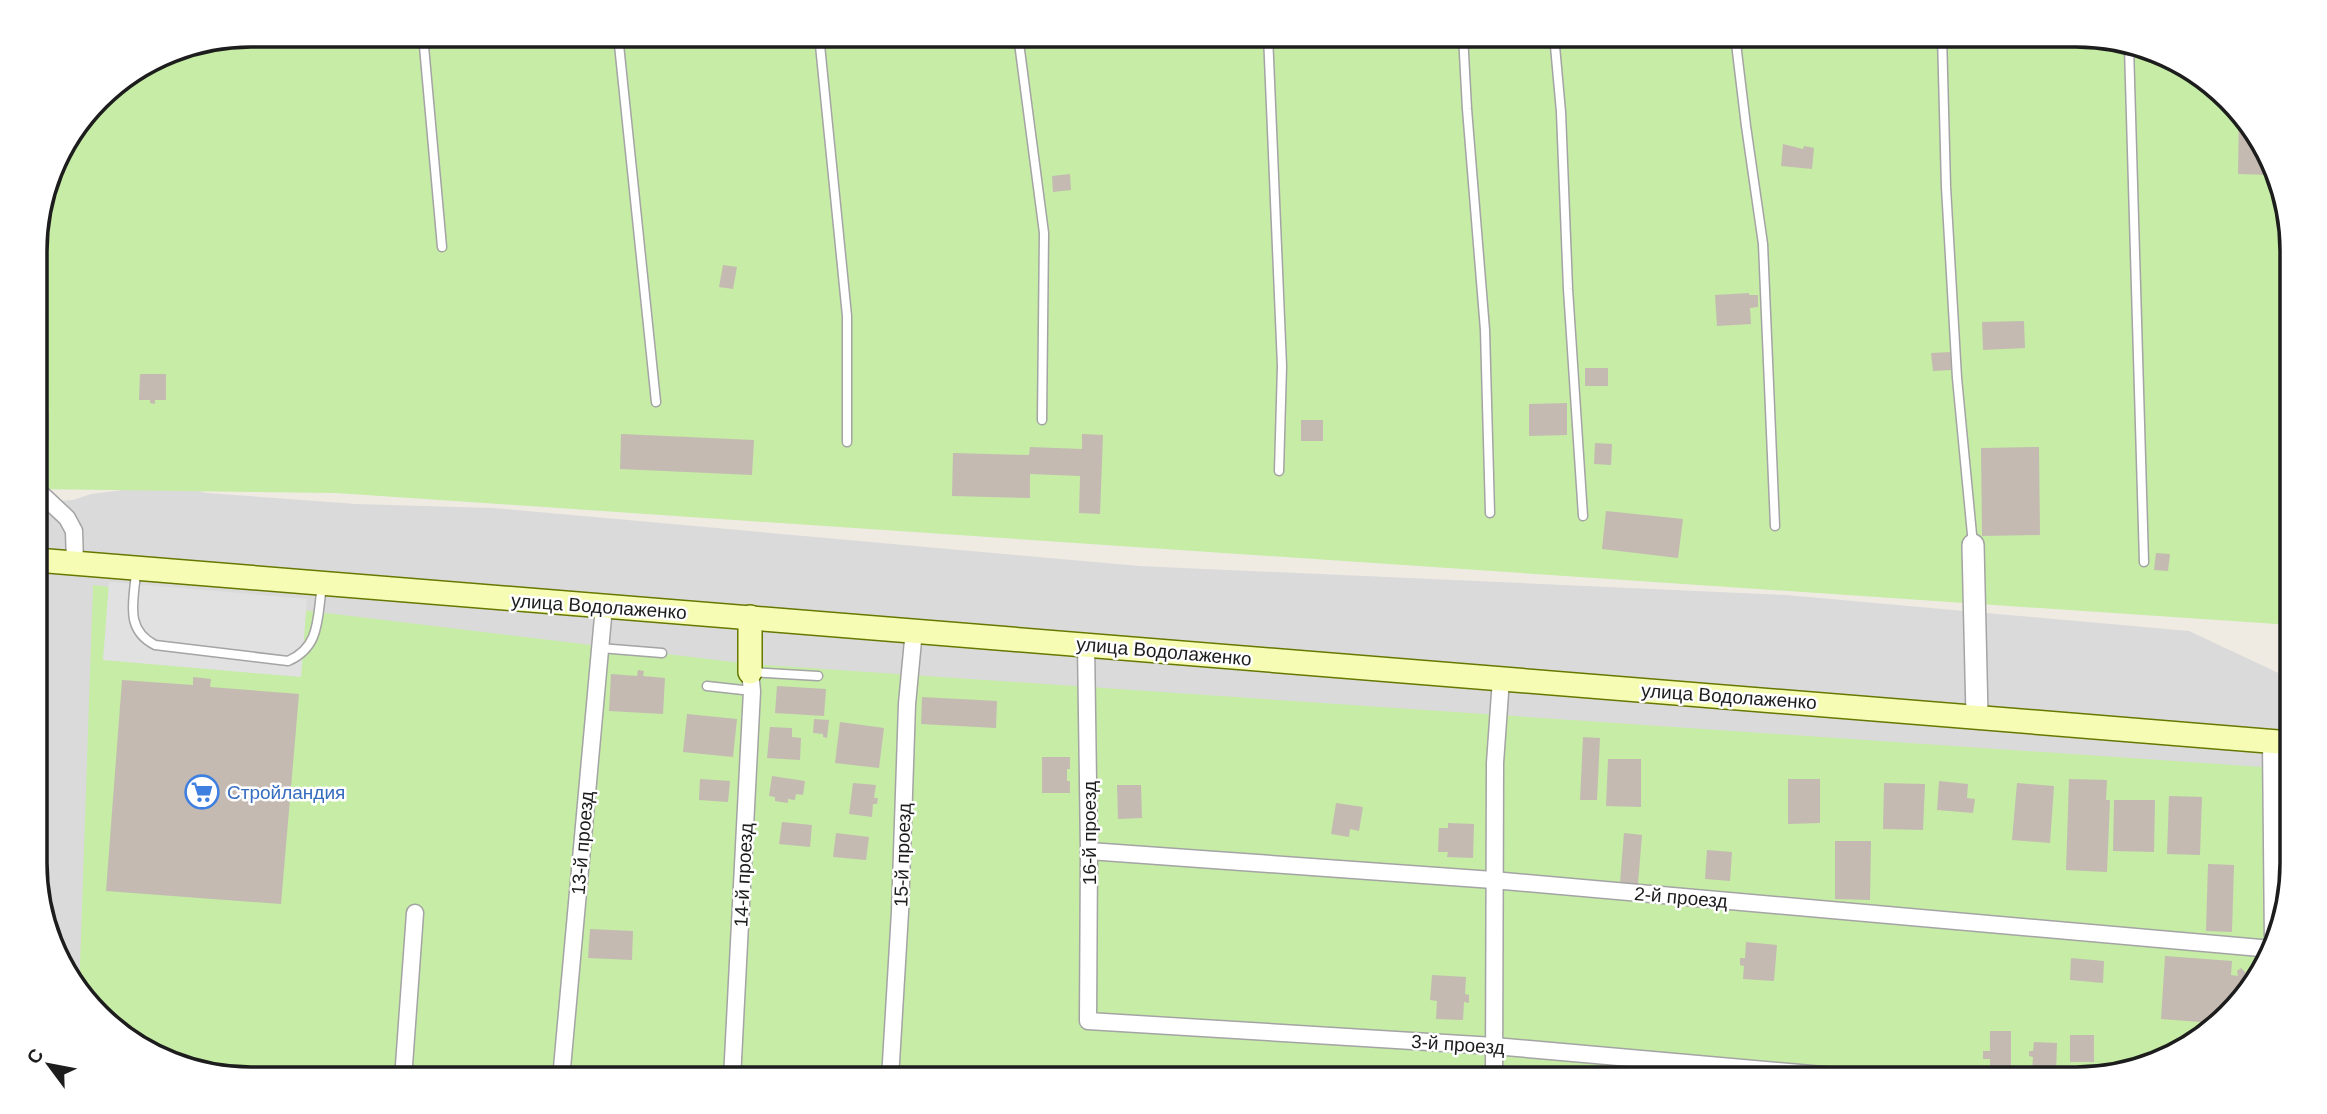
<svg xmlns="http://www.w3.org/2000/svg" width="2327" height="1114" font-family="Helvetica,sans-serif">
<rect width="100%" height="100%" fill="#efebe3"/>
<!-- residential -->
<polygon fill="#dbdada" points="169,484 207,493 356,504 493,508 1139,566 1786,595 2189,631 2291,679 2292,863 2270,958 2196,1042 2090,1079 251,1079 156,1057 79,994 37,891 36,494 57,501 73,500 91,494"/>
<!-- grass -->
<g fill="#c6eca6">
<polygon points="251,35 2076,35 2171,57 2248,120 2290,223 2291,625 336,493 36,489 35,237 57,156 108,89 169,51"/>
<polygon points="93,585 750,664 2292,769 2292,863 2270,958 2196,1042 2090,1079 251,1079 156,1057 79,994"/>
</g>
<!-- parking -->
<polygon fill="#e1e1e1" points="109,582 307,599 301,677 103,660"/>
<!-- building -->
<g fill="#c4bab2">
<polygon points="2239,113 2248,120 2270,175 2238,174"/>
<polygon points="1783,144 1803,149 1804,146 1814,148 1812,169 1781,166"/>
<polygon points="1070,174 1071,190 1053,192 1052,176"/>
<polygon points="723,265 737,267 733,289 719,287"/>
<polygon points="1749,293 1749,295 1758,295 1758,307 1750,308 1751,324 1717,326 1715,295"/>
<polygon points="2024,321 2025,348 1983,350 1982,322"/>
<polygon points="1951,352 1951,370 1933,371 1931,353"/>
<rect x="1585" y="368" width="23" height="18"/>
<polygon points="140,374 166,374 166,400 155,400 155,404 150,403 150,400 139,400"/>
<polygon points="1567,403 1567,435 1529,436 1529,404"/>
<rect x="36" y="413" width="13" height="26"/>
<rect x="1301" y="420" width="22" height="21"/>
<polygon points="621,434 754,440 752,475 620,469"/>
<polygon points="1082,434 1103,435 1100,514 1079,513 1080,476 1030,474 1030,498 952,496 953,453 1029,455 1030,447 1082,449"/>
<polygon points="1595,443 1612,444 1611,465 1594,464"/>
<polygon points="2039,447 2040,535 1982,536 1981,448"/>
<polygon points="1606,511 1683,519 1678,558 1602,549"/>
<polygon points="2156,553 2170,554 2168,571 2154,570"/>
<polygon points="638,670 644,671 643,676 665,678 663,714 609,711 611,674 637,676"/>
<polygon points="193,677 211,679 210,687 299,694 281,904 106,891 122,680 193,685"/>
<polygon points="777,686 826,689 824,716 775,713"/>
<polygon points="922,697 997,701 996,728 921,724"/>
<polygon points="687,714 737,719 733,757 683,752"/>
<polygon points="814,719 829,720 827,738 823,737 823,734 813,733"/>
<polygon points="840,722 884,728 879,768 835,763"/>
<polygon points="770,727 792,728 792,737 801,738 800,760 767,758"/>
<polygon points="1583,737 1600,738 1597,800 1580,800"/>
<polygon points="1042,757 1070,757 1070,769 1067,769 1067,781 1070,781 1070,793 1042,793"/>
<polygon points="1608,759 1641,759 1641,807 1606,806"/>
<polygon points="772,776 805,781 803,795 796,794 795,800 788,799 788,803 775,801 775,797 769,796"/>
<polygon points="700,779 730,781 728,802 699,800"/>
<polygon points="1788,779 1820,779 1820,823 1788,824"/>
<polygon points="2069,779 2107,780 2106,800 2110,800 2107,872 2066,870"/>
<polygon points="1939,781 1968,784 1967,798 1975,799 1973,813 1937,810"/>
<polygon points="853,783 876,785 874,798 878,798 877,804 873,804 872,817 849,814"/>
<polygon points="1884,783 1925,784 1923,830 1883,829"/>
<polygon points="2017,783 2054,786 2050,843 2012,840"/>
<polygon points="1117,785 1141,785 1142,818 1118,819"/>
<polygon points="2169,796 2202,797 2200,855 2167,854"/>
<polygon points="2114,800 2155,800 2154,852 2113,851"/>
<polygon points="1336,803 1363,807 1359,831 1350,829 1349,837 1331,834"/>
<polygon points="782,822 812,825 810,847 779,844"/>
<polygon points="1448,823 1474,824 1473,858 1447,857 1448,852 1438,852 1439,828 1448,828"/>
<polygon points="836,833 869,837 866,860 833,857"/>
<polygon points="1624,833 1642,835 1638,884 1620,883"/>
<polygon points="1835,841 1871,841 1870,900 1835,899"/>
<polygon points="2287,847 2292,847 2292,863 2288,879"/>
<polygon points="1707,850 1732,852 1730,881 1705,879"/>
<polygon points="2208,864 2234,865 2232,932 2206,931"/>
<polygon points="590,929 633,931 632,960 588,958"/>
<polygon points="1746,942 1777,945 1774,981 1743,979 1744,966 1740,965 1740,958 1745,958"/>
<polygon points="2165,956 2232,961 2231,975 2238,976 2237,971 2241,968 2246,973 2256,973 2213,1023 2161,1019"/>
<polygon points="2071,958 2104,961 2103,983 2070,980"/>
<polygon points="1432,975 1466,977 1465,994 1469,995 1469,1003 1464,1002 1463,1020 1436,1019 1437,1001 1430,1000"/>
<polygon points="1990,1031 2011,1031 2011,1069 1990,1069 1990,1059 1983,1059 1983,1051 1990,1051"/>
<rect x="2070" y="1035" width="24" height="27"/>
<polygon points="2034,1042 2057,1043 2056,1074 2032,1073 2033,1057 2029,1056 2029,1051 2033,1051"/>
</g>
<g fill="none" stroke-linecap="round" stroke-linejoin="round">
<defs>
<g id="service">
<polyline points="423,35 442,247"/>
<polyline points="618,35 656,402"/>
<polyline points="819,35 847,316 847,442"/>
<polyline points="1018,35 1044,233 1042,420"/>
<polyline points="1268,35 1282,366 1279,471"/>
<polyline points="1463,35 1467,109 1485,330 1490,513"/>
<polyline points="1554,35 1561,112 1568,289 1583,516"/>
<polyline points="1735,35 1746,126 1763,244 1775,526"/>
<polyline points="1942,35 1946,187 1957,378 1973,545"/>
<polyline points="2129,47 2144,562"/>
<path d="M136 572C134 601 124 629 155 645L288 661C321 647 317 617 322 586"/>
<polyline points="600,648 662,653"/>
<polyline points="751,672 818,676"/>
<polyline points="707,686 752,691"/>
</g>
<g id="minor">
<polyline points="36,489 67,518 74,531 75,563"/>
<polyline points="1086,644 1089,851 1088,1021 1494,1046 1869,1079"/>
<polyline points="2271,741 2273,943"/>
<polyline points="1089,851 1493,880 2272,949"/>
<polyline points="403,1079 415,913"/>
<polyline points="561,1079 604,606"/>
<polyline points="732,1079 752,691 750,672"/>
<polyline points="890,1079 900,912 907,704 914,630"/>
<polyline points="1494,1079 1495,763 1501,679"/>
</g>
<polyline id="tertiary" points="1973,545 1977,716"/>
<g id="secondary">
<polyline points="36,560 2292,743"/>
<polyline points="750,617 750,672"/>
</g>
</defs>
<!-- service casing -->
<use href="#service" stroke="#a4a4a4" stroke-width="11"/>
<!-- minor casing -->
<use href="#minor" stroke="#a4a4a4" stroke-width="19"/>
<!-- tertiary casing -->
<use href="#tertiary" stroke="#a4a4a4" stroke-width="24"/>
<!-- secondary casing -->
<use href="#secondary" stroke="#677800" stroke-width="26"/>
<!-- service -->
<use href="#service" stroke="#fff" stroke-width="8"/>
<!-- minor -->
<use href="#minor" stroke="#fff" stroke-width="16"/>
<!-- tertiary -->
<use href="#tertiary" stroke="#fff" stroke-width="21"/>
<!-- secondary -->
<use href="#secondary" stroke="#f6fcb3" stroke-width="23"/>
</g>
<!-- icons -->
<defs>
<symbol id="supermarket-ring" viewBox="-11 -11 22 22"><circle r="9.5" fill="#fff" stroke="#3f7fe0" stroke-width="1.5"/><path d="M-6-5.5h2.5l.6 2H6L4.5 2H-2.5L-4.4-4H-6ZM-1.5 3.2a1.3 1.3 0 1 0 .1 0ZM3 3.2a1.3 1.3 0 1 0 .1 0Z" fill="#3f7fe0"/></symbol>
</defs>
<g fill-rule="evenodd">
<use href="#supermarket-ring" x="183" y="773" width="38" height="38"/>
</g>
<g text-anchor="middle" stroke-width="5" stroke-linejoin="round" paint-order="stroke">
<!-- street labels -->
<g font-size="19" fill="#1d1d1d" stroke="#fff">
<text transform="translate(599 606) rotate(4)" y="7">улица Водолаженко</text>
<text transform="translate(1164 651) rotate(5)" y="7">улица Водолаженко</text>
<text transform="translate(1729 696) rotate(4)" y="7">улица Водолаженко</text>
<text transform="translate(1089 833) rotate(-90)" y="7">16-й проезд</text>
<text transform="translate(582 843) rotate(-85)" y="7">13-й проезд</text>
<text transform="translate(902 855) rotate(-88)" y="7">15-й проезд</text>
<text transform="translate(743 875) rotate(-87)" y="7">14-й проезд</text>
<text transform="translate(1681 897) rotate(5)" y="7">2-й проезд</text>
<text transform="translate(1458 1044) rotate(4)" y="7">3-й проезд</text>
</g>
<!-- shop labels -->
<g font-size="19" fill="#366cbe" stroke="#fff" text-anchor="start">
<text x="227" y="799">Стройландия</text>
</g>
</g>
<!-- crop -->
<path d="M0 0H2327V1114H0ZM251 47H2076A204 204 0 0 1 2280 251V863A204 204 0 0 1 2076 1067H251A204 204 0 0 1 47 863V251A204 204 0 0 1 251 47Z" fill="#fff" fill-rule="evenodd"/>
<path fill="none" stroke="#1d1d1d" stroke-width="3.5" d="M251 47H2076A204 204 0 0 1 2280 251V863A204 204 0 0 1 2076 1067H251A204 204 0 0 1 47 863V251A204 204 0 0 1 251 47Z"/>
<!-- north arrow -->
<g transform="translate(49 1065) rotate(302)" stroke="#ffffff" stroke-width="5" paint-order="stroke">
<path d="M0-5L12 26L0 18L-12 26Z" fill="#1d1d1d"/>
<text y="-10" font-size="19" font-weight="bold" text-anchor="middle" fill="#1d1d1d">С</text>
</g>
</svg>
